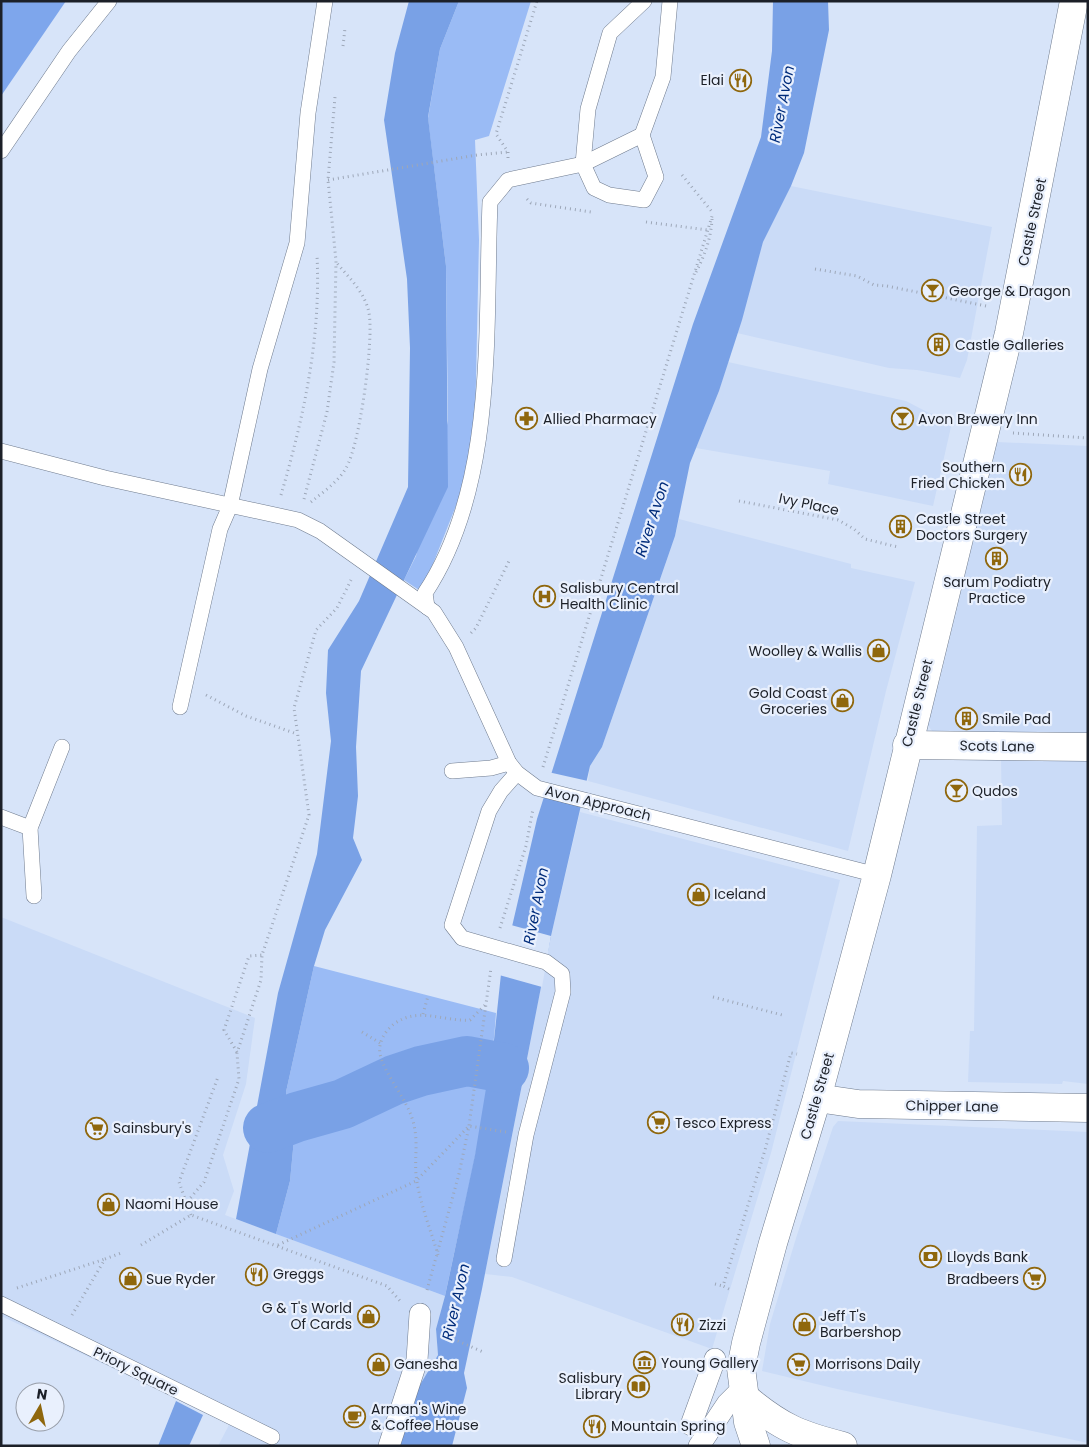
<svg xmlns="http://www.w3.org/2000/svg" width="1089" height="1447" font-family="Poppins,sans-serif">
<rect width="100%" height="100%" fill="#d7e4f9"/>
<!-- built -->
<g fill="#cadbf7">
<polygon points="791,186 992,227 967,360 960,378 917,370 889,368 737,333 763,242"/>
<polygon points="728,362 906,401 929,413 953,418 933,506 828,484 830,471 696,448 719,391"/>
<polygon points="997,442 1088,446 1088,734 936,736 926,723 940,679"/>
<polygon points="679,519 851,564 851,568 915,582 886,691 848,851 588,781 590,766 602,747 675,536"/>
<polygon points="1001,755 1088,756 1088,1084 1063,1081 1062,1084 968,1082 970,1031 974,1031 977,826 1002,825"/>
<polygon points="580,812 840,880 771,1153 712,1349 512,1277 485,1274 551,936"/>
<polygon points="1,917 255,1018 246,1084 223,1155 234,1191 225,1215 445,1296 436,1329 438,1355 418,1388 399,1446 218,1446 230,1423 1,1316"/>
<polygon points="838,1121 1088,1132 1088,1443 837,1389 762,1371 770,1324 797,1235 833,1127"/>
</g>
<!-- green -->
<g fill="#9abbf5">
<polygon points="459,1 531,1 489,136 475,140 479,240 475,426 463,488 431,569 419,590 404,580 416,556 448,421 446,266 428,118 440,49"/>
<path d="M314 966 496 1013C490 1107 464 1204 445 1296L276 1234 290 1181 294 1139 286 1092Z"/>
</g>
<!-- forest -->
<polygon fill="#7ea6ec" points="1,1 66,1 1,96"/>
<!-- water -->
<g fill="#79a1e6">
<polygon points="409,1 459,1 440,49 428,117 446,266 448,487 361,671 356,747 358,796 353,838 362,860 325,930 314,966 286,1092 294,1139 290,1181 276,1234 236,1219 278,993 317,854 331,741 326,693 328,650 359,601 408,487 410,348 407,279 384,120 395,53"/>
<polygon points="773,1 828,1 829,30 804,153 791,186 763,242 742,320 719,391 690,463 675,536 602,747 590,766 551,936 482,1289 464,1373 467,1388 452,1446 399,1446 418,1388 438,1355 436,1329 445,1296 475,1155 494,1040 501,974 537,819 693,324 761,137 772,51"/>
<polygon points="176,1401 203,1415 189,1446 158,1446"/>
</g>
<!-- pier -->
<g fill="#d7e4f9">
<polygon points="548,772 588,781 583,800 542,795"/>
<polygon points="511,925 551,936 542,987 499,975"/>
</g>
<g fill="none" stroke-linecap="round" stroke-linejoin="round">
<!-- river -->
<polyline stroke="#79a1e6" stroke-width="50" points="268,1128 297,1117 343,1104 394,1080 421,1071 467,1061 504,1068"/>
<defs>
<g id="service">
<polyline points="644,1 610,33 588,109 583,164 594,188 609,195 644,200 656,177 642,135 663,77 670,1"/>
<polyline points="1,151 69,51 109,1"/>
<polyline points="1,451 105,478 298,520 320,531 434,612 456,647 509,763 517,773 537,788 877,875"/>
<path d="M427 607 425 593C497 485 485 328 490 202L508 180 583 164 642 135"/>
<polyline points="180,707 220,529 230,506 260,369 297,243 308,113 325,1"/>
<polyline points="452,771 491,768 509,763"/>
<polyline points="1,817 30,828"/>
<polyline points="34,896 30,828 62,747"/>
<polyline points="504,1259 526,1135 563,992 562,974 546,962 462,938 452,925 489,811 501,791 517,773"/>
<polyline points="1,1304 272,1437"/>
</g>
<g id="pedestrian">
<polyline points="691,1425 715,1359"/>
<polyline points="389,1446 417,1360 420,1314"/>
<polyline points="699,1446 727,1404 744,1387"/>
</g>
<g id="minor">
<polyline points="907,745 1088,747"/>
<polyline points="817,1098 858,1104 1088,1108"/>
</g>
<g id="tertiary">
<path d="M747 1399C782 1428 800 1435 843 1446"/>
<polyline points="756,1446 748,1422 741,1368 746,1343 773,1243 817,1098 877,875 1009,333 1074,1"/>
</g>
</defs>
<!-- service casing -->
<use href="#service" stroke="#6f7b8e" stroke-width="16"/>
<!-- pedestrian casing -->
<use href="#pedestrian" stroke="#6f7b8e" stroke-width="22"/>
<!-- minor casing -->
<use href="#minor" stroke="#6f7b8e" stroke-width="29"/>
<!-- tertiary casing -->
<use href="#tertiary" stroke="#6f7b8e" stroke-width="29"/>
<!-- path -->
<g stroke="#9da7b8" stroke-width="3" stroke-dasharray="1 4" stroke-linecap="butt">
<polyline points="343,46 345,28"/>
<polyline points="508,158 508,152 496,134 537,1"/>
<polyline points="682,175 713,213"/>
<polyline points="328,180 477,155 508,152"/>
<polyline points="527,199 531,203 591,212"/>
<polyline points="646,222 708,230"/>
<polyline points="815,269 857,276 874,285 887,286"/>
<path d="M696 272C705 255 711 238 712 219"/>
<polyline points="887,286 986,306"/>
<polyline points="1013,433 1088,438"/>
<path d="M281 495C304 416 321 338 317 255"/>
<polyline points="304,499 327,412 334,362 336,261 328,180 335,97"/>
<polyline points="739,501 838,520 854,529 865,539 898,547"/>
<path d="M311 502C323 492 338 482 346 468 360 445 374 339 369 313 365 292 349 278 336 262"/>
<polyline points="471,633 476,628 509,561"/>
<polyline points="206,695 246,716 297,734"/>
<polyline points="543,767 713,213"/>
<polyline points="500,928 526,846 533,809"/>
<polyline points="713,997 782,1015"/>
<polyline points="423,1014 428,996"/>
<polyline points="362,1032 380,1043"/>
<polyline points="237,1052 224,1030 249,956 262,955"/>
<polyline points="186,1202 179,1182 218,1077"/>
<polyline points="191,1215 186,1203 204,1182 239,1079 237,1053 261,980 262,955 309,815 294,708 316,630 337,608 351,580"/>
<polyline points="141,1245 191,1215 387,1286 401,1302"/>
<polyline points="278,1245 416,1181 469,1126 506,1132"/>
<path d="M438 1255C431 1231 421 1206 417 1182 413 1160 420 1142 412 1118 405 1097 384 1073 380 1054 378 1042 385 1031 394 1024 418 1006 444 1022 470 1020L486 1004"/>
<polyline points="715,1284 723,1286"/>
<polyline points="17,1288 105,1259"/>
<polyline points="729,1289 723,1286 765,1150 791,1053 797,1054"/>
<polyline points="427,1290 459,1174 469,1126 491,968"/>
<polyline points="72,1315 105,1259 121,1253"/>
<polyline points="444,1335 483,1352"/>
</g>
<!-- service -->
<use href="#service" stroke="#fff" stroke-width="15"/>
<!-- pedestrian -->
<use href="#pedestrian" stroke="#fff" stroke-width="21"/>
<!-- minor -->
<use href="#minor" stroke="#fff" stroke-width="28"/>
<!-- tertiary -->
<use href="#tertiary" stroke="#fff" stroke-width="28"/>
</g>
<!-- icons -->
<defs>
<symbol id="restaurant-ring" viewBox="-11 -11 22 22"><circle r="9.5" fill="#e9f0fd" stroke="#8f670d" stroke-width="1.5"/><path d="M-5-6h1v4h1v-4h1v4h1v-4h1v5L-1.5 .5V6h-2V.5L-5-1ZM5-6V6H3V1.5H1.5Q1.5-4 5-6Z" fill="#8f670d"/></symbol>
<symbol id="bar-ring" viewBox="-11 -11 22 22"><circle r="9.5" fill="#e9f0fd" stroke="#8f670d" stroke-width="1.5"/><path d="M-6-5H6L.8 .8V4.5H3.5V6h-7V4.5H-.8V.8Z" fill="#8f670d"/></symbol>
<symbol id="building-ring" viewBox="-11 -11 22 22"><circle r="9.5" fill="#e9f0fd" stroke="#8f670d" stroke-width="1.5"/><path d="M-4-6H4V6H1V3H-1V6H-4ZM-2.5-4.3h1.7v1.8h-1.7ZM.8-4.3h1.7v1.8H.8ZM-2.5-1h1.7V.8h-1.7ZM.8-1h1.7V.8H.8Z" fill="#8f670d"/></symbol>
<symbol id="pharmacy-ring" viewBox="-11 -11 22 22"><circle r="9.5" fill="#e9f0fd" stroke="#8f670d" stroke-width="1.5"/><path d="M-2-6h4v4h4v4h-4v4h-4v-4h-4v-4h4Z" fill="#8f670d"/></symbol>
<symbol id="hospital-ring" viewBox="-11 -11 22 22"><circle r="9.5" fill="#e9f0fd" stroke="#8f670d" stroke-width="1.5"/><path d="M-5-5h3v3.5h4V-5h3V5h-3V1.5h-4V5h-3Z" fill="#8f670d"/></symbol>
<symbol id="shop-ring" viewBox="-11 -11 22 22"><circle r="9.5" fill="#e9f0fd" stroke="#8f670d" stroke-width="1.5"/><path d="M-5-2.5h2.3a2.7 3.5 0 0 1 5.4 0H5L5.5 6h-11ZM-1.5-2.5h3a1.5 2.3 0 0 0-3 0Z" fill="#8f670d"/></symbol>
<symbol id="supermarket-ring" viewBox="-11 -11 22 22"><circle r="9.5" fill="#e9f0fd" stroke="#8f670d" stroke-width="1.5"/><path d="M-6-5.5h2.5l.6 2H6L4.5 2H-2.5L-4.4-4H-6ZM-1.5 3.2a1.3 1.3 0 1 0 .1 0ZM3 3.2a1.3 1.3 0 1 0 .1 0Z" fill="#8f670d"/></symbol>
<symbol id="bank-ring" viewBox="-11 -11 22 22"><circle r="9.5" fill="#e9f0fd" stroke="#8f670d" stroke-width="1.5"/><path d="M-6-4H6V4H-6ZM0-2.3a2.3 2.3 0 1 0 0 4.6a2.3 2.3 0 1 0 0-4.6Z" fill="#8f670d"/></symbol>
<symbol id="museum-ring" viewBox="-11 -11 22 22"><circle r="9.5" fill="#e9f0fd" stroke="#8f670d" stroke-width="1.5"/><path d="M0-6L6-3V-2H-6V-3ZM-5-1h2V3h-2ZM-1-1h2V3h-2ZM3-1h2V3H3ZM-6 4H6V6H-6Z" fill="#8f670d"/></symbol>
<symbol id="library-ring" viewBox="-11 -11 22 22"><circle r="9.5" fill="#e9f0fd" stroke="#8f670d" stroke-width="1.5"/><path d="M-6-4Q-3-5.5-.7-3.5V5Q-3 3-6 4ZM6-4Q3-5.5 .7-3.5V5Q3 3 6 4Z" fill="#8f670d"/></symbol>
<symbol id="cafe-ring" viewBox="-11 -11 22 22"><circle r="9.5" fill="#e9f0fd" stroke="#8f670d" stroke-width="1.5"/><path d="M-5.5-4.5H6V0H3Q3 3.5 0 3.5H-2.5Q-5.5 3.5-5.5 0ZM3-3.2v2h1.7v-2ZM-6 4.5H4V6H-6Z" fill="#8f670d"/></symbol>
</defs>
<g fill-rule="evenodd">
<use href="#restaurant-ring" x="728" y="68" width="25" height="25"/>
<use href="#bar-ring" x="920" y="278" width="25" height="25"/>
<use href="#building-ring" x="926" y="332" width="25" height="25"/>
<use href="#pharmacy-ring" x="514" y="406" width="25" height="25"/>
<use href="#bar-ring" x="890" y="406" width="25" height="25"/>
<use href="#restaurant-ring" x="1008" y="462" width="25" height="25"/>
<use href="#building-ring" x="888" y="514" width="25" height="25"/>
<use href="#building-ring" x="984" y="546" width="25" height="25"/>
<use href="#hospital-ring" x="532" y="584" width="25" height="25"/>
<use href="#shop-ring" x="866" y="638" width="25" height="25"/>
<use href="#shop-ring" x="830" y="688" width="25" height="25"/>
<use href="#building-ring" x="954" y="706" width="25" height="25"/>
<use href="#bar-ring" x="944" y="778" width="25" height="25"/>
<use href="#shop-ring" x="686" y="882" width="25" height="25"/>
<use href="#supermarket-ring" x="646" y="1110" width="25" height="25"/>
<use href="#supermarket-ring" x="84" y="1116" width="25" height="25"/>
<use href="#shop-ring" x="96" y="1192" width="25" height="25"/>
<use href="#bank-ring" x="918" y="1244" width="25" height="25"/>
<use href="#restaurant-ring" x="244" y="1262" width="25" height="25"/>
<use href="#shop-ring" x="118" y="1266" width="25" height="25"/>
<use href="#supermarket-ring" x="1022" y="1266" width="25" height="25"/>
<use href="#shop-ring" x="356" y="1304" width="25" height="25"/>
<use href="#shop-ring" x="792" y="1312" width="25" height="25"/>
<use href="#restaurant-ring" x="670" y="1312" width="25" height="25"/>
<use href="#museum-ring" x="632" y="1350" width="25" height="25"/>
<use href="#shop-ring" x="366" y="1352" width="25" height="25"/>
<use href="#supermarket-ring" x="786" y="1352" width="25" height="25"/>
<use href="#library-ring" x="626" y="1374" width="25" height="25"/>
<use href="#cafe-ring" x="342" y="1404" width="25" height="25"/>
<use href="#restaurant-ring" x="582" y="1414" width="25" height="25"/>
</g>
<g text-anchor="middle" stroke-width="4.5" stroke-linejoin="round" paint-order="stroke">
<!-- poi labels -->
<g font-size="14" fill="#1c2028" stroke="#e9f0fd" text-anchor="start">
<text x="724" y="85" text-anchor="end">Elai</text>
<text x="949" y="296">George &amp; Dragon</text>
<text x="955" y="350">Castle Galleries</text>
<text x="543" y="424">Allied Pharmacy</text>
<text x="918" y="424">Avon Brewery Inn</text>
<text x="1005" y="472" text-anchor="end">Southern<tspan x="1005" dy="16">Fried Chicken</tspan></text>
<text x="916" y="524">Castle Street<tspan x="916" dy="16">Doctors Surgery</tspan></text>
<text x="997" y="587" text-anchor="middle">Sarum Podiatry<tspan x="997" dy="16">Practice</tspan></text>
<text x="560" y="593">Salisbury Central<tspan x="560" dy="16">Health Clinic</tspan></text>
<text x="862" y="656" text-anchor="end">Woolley &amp; Wallis</text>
<text x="827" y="698" text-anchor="end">Gold Coast<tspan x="827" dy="16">Groceries</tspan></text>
<text x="982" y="724">Smile Pad</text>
<text x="972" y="796">Qudos</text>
<text x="714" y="899">Iceland</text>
<text x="675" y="1128">Tesco Express</text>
<text x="113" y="1133">Sainsbury's</text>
<text x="125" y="1209">Naomi House</text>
<text x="947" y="1262">Lloyds Bank</text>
<text x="273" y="1279">Greggs</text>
<text x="146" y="1284">Sue Ryder</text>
<text x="1019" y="1284" text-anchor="end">Bradbeers</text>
<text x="352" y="1313" text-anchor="end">G &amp; T's World<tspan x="352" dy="16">Of Cards</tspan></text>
<text x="820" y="1321">Jeff T's<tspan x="820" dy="16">Barbershop</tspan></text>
<text x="699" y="1330">Zizzi</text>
<text x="661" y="1368">Young Gallery</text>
<text x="394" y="1369">Ganesha</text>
<text x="815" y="1369">Morrisons Daily</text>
<text x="622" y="1383" text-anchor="end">Salisbury<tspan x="622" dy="16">Library</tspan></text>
<text x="371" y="1414">Arman's Wine<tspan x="371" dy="16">&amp; Coffee House</tspan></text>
<text x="611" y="1431">Mountain Spring</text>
</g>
<!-- street labels -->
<g font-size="14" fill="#1c2028" stroke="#e9f0fd">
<text transform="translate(1032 222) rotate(-78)" y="5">Castle Street</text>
<text transform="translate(809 504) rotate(12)" y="5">Ivy Place</text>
<text transform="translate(917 703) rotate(-76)" y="5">Castle Street</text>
<text transform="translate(997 746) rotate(1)" y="5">Scots Lane</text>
<text transform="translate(598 803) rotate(14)" y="5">Avon Approach</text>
<text transform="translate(817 1096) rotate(-74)" y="5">Castle Street</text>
<text transform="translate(952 1106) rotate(1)" y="5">Chipper Lane</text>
<text transform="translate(136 1371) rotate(26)" y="5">Priory Square</text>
</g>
<!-- water labels -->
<g font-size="15" font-style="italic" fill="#002c7b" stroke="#e9f0fd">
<text transform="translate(782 104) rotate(-79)" y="5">River Avon</text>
<text transform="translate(652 519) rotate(-72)" y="5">River Avon</text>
<text transform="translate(536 906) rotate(-79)" y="5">River Avon</text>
<text transform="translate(456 1302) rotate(-77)" y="5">River Avon</text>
</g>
</g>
<!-- border -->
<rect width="1089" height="1447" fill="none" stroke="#1c2028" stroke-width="5"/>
<!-- north arrow -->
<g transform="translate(40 1407) rotate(9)"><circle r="24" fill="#e9f0fd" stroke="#979da8"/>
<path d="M0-4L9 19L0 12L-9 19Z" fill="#8f670d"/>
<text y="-8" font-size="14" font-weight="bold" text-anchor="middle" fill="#1c2028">N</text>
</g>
</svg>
